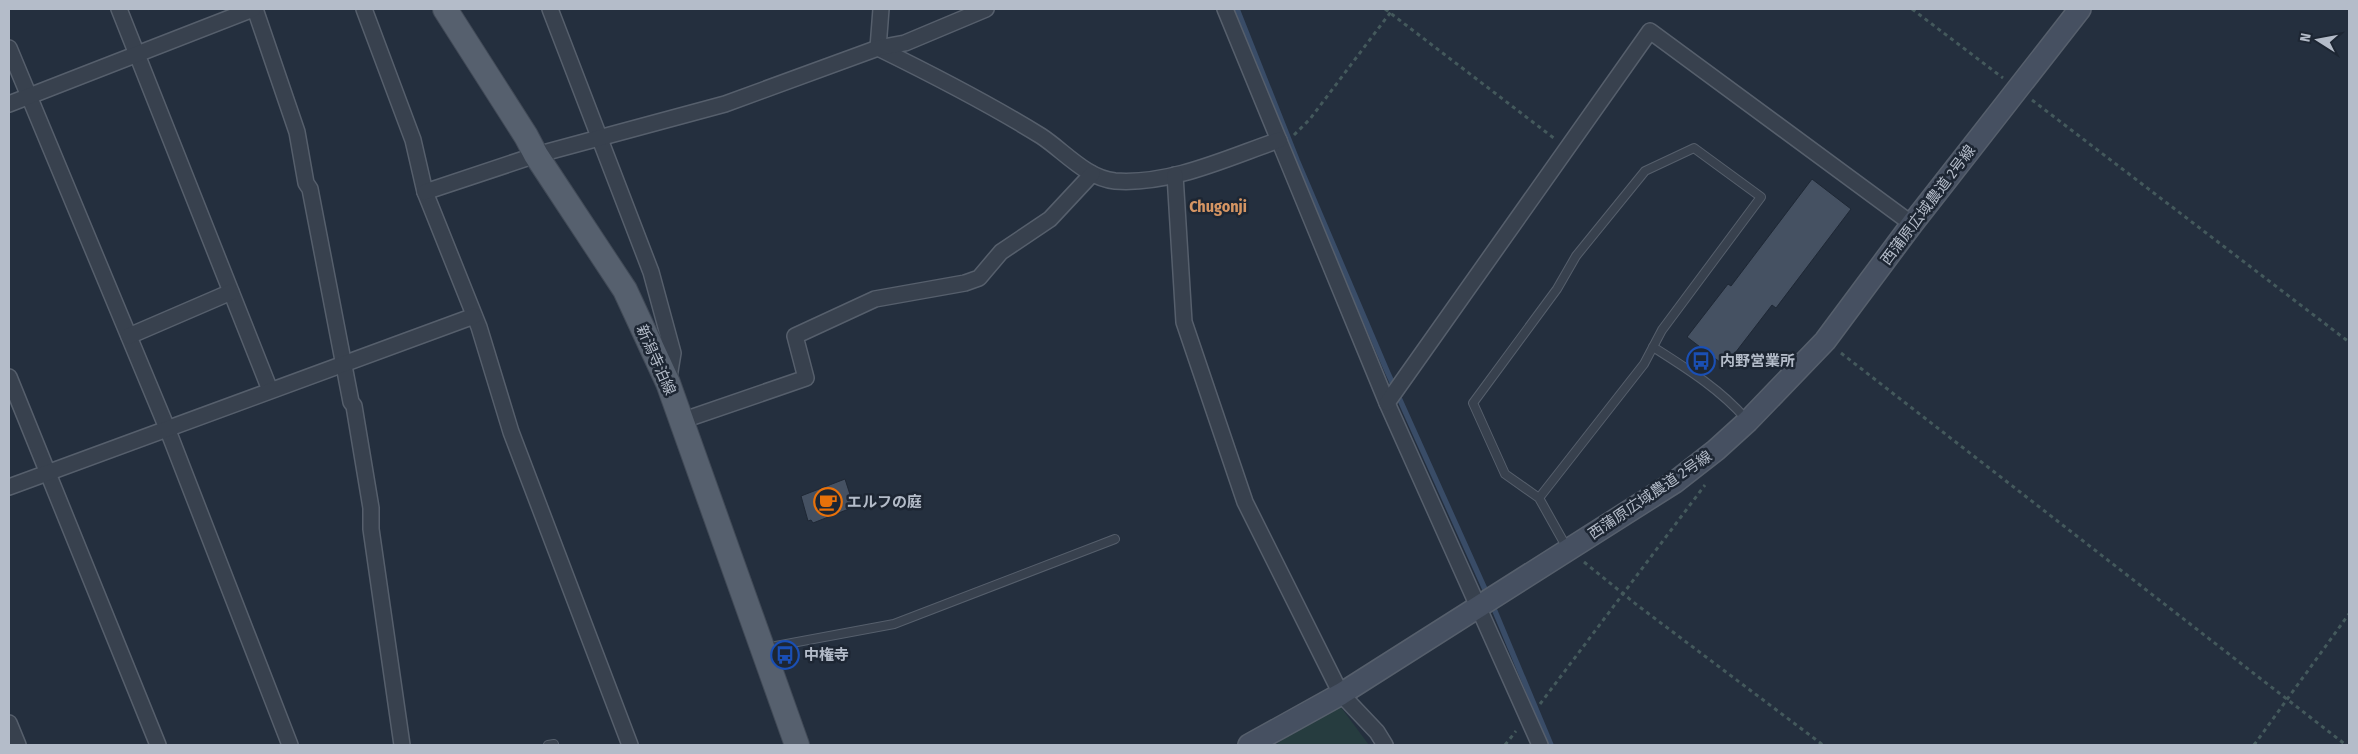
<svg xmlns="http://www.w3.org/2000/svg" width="2358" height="754" font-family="'Fira Sans Condensed','Noto Sans JP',sans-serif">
<rect width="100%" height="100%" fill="#242f3e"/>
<!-- green -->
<polygon fill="#263c3f" points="1337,702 1369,745 1275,745"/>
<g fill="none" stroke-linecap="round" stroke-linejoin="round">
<!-- stream -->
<g stroke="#394c67" stroke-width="5.5">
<polyline points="1237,9 1297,160 1387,371 1488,596"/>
<polyline points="1492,604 1551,745"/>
</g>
</g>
<!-- building -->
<g fill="#455162" stroke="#1f2835">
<polygon points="1812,179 1851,209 1776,308 1772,305 1725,366 1687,337 1728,284 1731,286"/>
<polygon points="845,479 854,507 813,523 811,520 808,521 801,496"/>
</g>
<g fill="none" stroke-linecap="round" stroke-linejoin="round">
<defs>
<g id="lane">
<path d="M1653 347C1686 368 1720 389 1746 419"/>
<polyline points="1539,498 1644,364 1662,330 1761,197 1694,148 1645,171 1576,256 1557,289 1473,403 1505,474 1539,498 1567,548"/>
<polyline points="765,648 894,624 1115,539"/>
<polyline points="548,745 554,744"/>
</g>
<g id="street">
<polyline points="119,9 270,390"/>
<polyline points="255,9 297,132 306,183 310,189 351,402 354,406 371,508 371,529 402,745"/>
<polyline points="364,9 413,140 425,192 479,327 511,432 630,745"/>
<polyline points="550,9 651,272 673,353 668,383"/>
<polyline points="1225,9 1387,403 1540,745"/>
<polyline points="9,48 167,428 290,745"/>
<path d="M878 48C933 75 988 103 1041 136 1064 151 1086 178 1115 181 1171 185 1227 158 1279 140"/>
<polyline points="878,48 881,9"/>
<polyline points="9,104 253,9"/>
<polyline points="1175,175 1184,322 1245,502 1341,694 1377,732 1385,745"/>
<polyline points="425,192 536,155 725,104 878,48 905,43 986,9"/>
<polyline points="129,336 231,292"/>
<polyline points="9,377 158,745"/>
<polyline points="1387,403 1650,31 1912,224"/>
<polyline points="681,421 806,378 795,336 875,299 965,283 979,278 1001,252 1050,219 1092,174"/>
<polyline points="9,487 474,316"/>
<polyline points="9,723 18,745"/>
</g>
<polyline id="secondary" points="1249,745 1341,694 1675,482 1716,450 1748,421 1825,341 1912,224 2080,9"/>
<polyline id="primary" points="445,9 526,136 536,155 625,290 668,383 797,745"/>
</defs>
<!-- lane casing -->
<use href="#lane" stroke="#565f6c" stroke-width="10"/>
<!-- street casing -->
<use href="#street" stroke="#565f6c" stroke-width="18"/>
<!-- secondary casing -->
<use href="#secondary" stroke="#565f6c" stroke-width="24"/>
<!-- primary casing -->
<use href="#primary" stroke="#414a57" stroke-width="26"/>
<!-- path -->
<g stroke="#44595c" stroke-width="3" stroke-dasharray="4 4" stroke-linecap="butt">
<polyline points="1385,9 1555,139"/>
<polyline points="1912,9 2003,78"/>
<polyline points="2032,100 2349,342"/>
<polyline points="1294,135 1310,119 1393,9"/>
<polyline points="1841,353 2346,745"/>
<polyline points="1584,562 1637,605 1823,745"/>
<polyline points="1540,704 1705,485"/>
<polyline points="1505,745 1516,731"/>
<polyline points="2254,745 2349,614"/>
</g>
<!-- lane -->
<use href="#lane" stroke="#38414e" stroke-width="8"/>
<!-- street -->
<use href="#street" stroke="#38414e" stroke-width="15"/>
<!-- secondary -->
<use href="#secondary" stroke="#465061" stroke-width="21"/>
<!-- primary -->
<use href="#primary" stroke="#56606e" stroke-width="24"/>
</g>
<!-- icons -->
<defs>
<symbol id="bus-ring" viewBox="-11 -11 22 22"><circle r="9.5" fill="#1d2633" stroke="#1a4fb4" stroke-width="1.5"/><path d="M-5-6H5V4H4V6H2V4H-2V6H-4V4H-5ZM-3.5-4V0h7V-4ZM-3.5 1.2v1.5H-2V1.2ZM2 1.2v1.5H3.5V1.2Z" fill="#1a4fb4"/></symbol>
<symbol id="cafe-ring" viewBox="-11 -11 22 22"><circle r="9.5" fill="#1d2633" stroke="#e8710a" stroke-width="1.5"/><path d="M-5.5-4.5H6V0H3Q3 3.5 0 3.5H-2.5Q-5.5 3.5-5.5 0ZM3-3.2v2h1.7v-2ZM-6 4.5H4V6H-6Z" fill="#e8710a"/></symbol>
</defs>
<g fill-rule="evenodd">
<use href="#bus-ring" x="1685" y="345" width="32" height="32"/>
<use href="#cafe-ring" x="812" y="486" width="32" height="32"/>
<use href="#bus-ring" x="769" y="639" width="32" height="32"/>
</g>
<g text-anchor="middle" stroke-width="5" stroke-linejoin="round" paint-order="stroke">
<!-- street labels -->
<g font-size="15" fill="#b4bcc9" stroke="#1d2633">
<text transform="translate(1928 205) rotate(-53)" y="5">西蒲原広域農道 2号線</text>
<text transform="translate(656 360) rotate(66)" y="5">新潟寺泊線</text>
<text transform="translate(1650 495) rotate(-34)" y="5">西蒲原広域農道 2号線</text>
</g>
<!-- poi labels -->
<g font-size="15" font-weight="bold" fill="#b4bcc9" stroke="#1d2633" text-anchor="start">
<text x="1720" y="366">内野営業所</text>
<text x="847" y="507">エルフの庭</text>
<text x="804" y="660">中権寺</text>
</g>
<!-- neighbourhood labels -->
<g font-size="16" font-weight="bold" fill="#d59563" stroke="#1d2633">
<text x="1218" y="212">Chugonji</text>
</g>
</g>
<!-- border -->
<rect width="2358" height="754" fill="none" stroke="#b4bcc9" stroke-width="20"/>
<!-- north arrow -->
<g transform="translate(2318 40) rotate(281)" stroke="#1d2633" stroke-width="4" paint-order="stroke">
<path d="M0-4L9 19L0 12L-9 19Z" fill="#b4bcc9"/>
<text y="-8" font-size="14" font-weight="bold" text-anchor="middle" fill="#b4bcc9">N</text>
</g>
</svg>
